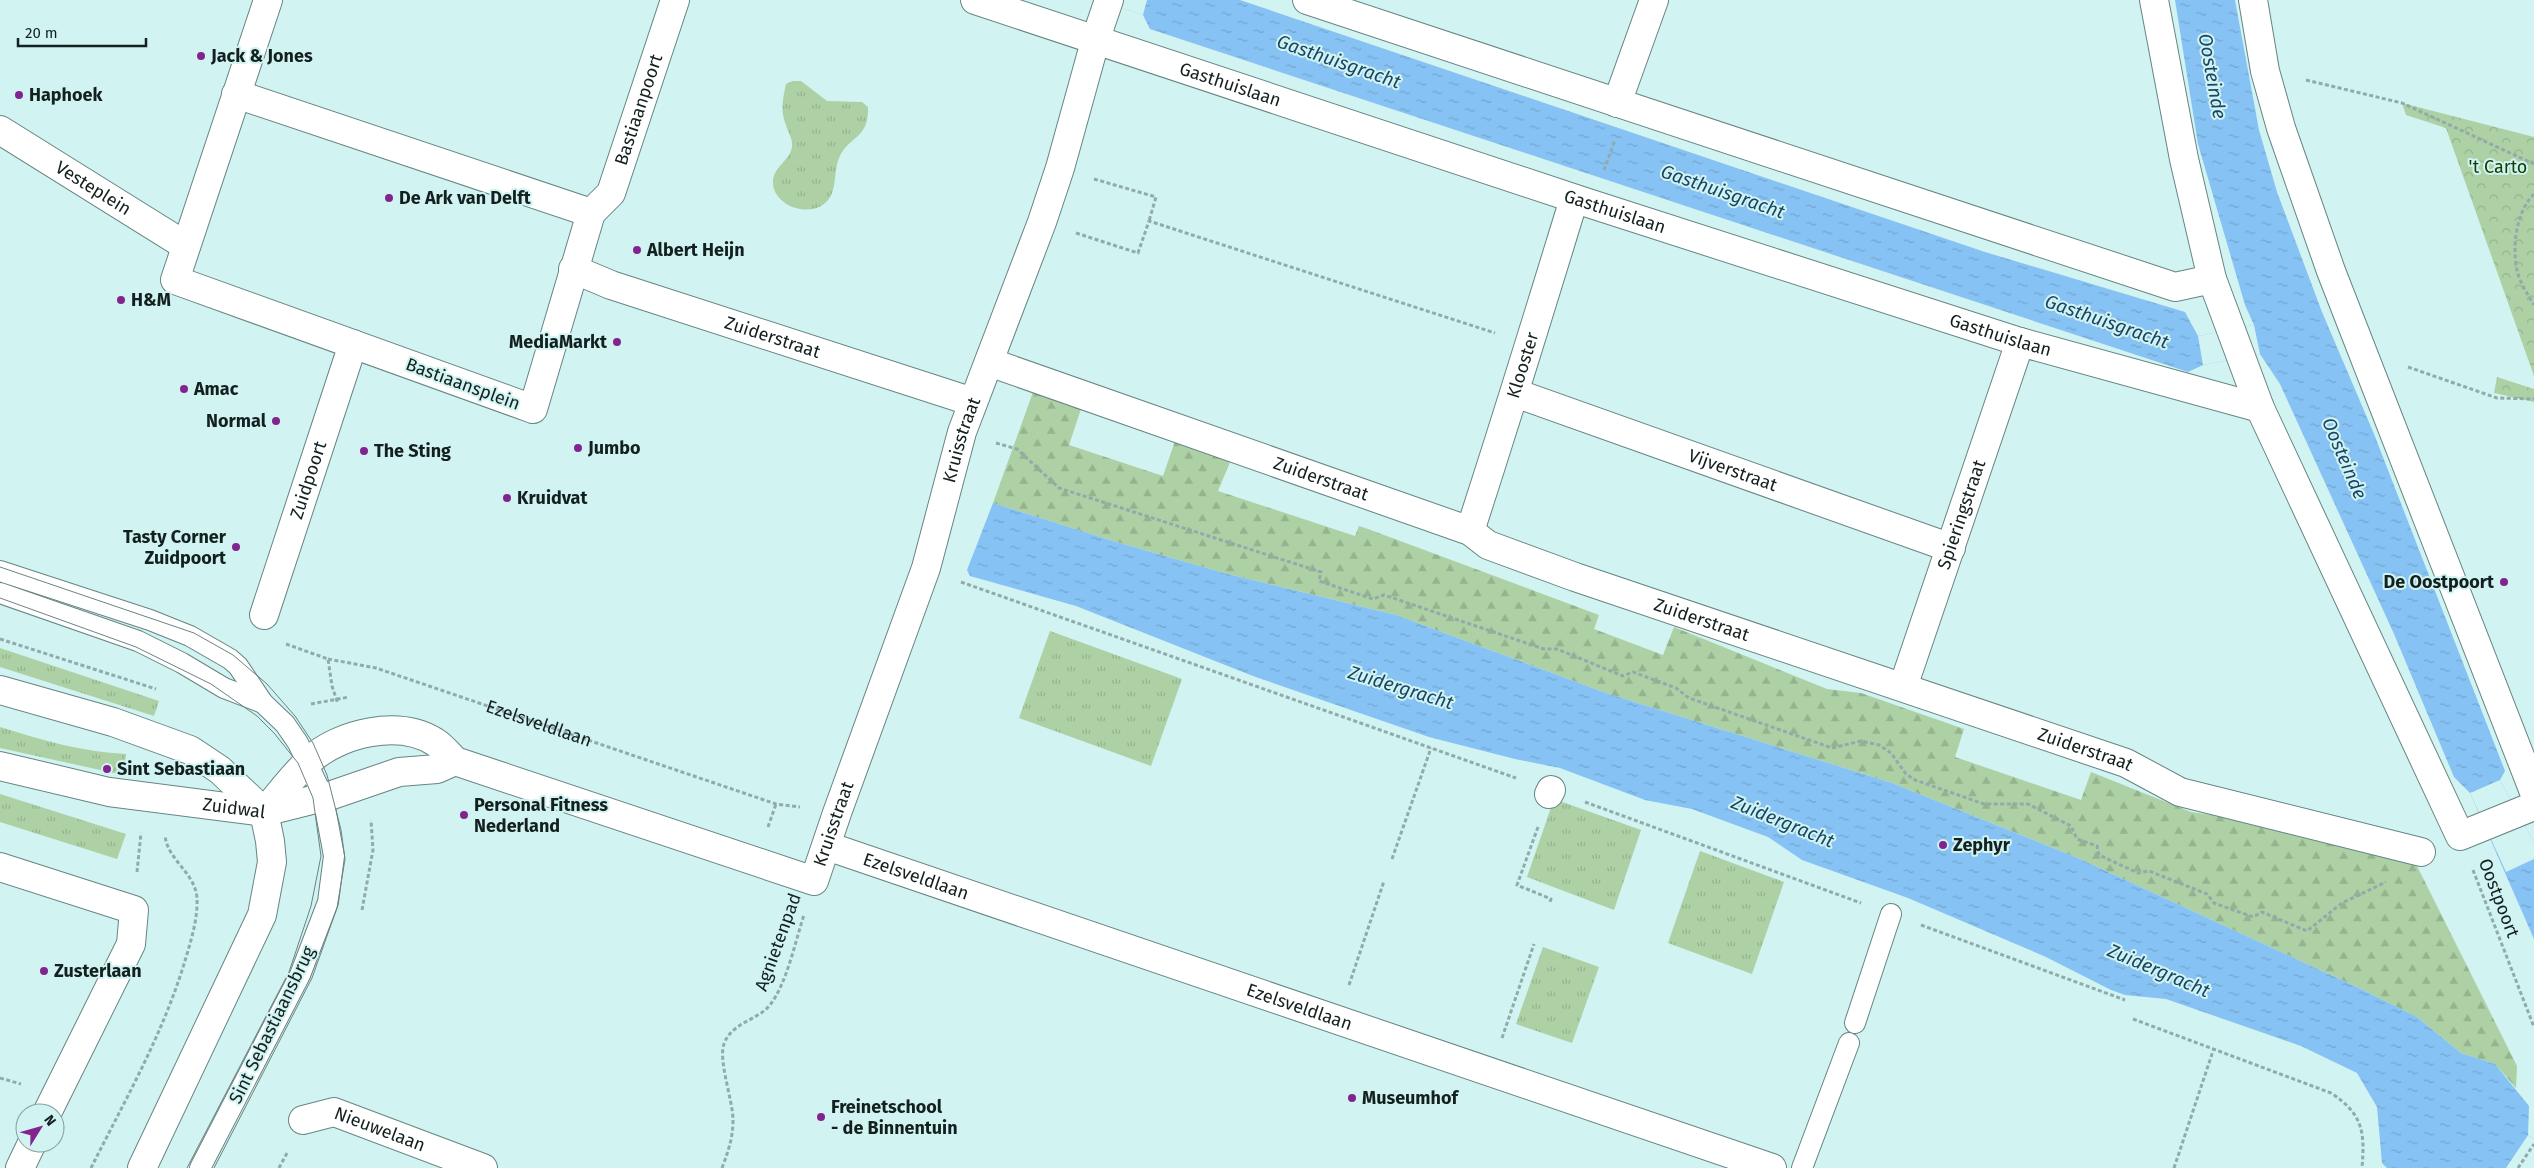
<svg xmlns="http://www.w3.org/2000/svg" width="2534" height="1168" font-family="'Fira Sans',sans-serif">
<defs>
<pattern id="grass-tufts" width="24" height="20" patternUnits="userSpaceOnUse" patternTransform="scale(1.25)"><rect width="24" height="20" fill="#add1a5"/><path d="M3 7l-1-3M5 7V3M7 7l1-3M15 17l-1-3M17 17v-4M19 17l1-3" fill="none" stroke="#94b38e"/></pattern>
<pattern id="forest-firs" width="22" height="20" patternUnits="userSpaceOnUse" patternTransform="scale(1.25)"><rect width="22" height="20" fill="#add1a5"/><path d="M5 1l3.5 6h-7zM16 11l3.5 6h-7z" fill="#94b38e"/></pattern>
<pattern id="park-crowns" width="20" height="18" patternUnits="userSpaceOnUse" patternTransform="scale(1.25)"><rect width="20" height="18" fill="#add1a5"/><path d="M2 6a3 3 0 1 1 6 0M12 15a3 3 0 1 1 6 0" fill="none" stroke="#94b38e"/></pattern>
<pattern id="water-ripples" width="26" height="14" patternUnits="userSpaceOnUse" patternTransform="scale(1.25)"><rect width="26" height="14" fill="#86c2f3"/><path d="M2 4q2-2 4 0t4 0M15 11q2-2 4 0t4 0" fill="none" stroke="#73a6d0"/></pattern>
</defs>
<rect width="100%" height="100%" fill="#d1f3f1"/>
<!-- grass -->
<g fill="url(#grass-tufts)">
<path d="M793 81H801L827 101 862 102 868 107C869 140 849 135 839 158 833 172 838 194 824 204 806 218 771 204 773 180 775 166 790 160 792 147 793 139 788 132 786 125 780 111 783 98 786 84Z"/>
<polygon points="1050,631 1182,679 1151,766 1019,718"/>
<polygon points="0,648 159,701 154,716 0,667"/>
<path d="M0 727C42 740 82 752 126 754L123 775 0 748Z"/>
<polygon points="0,794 126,834 117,859 0,822"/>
<polygon points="1554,799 1641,830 1614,910 1527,877"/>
<polygon points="1700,851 1784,882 1752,974 1668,943"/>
<polygon points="1543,947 1599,967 1572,1043 1516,1024"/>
</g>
<!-- forest -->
<polygon fill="url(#forest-firs)" points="1033,392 1081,409 1069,445 1163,476 1175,441 1230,462 1218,491 1355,536 1359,526 1368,529 1599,615 1594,629 1663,655 1674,627 1827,689 1861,693 1964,729 1955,757 2081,800 2091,772 2191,812 2274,824 2414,860 2517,1066 2516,1088 2495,1064 2461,1053 2417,1017 2361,989 2078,858 1892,783 1606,693 1396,615 1224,573 1113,541 993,503"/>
<!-- park -->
<g fill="url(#park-crowns)">
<polygon points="2402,103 2534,137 2534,376 2446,128 2406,115"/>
<polygon points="2497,377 2534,389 2534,402 2494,393"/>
</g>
<!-- water -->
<g fill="url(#water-ripples)">
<polygon points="1099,0 1240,0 1985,252 2185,312 2198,336 2254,325 2245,305 2198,144 2175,0 2235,0 2259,130 2277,192 2322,312 2374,434 2505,771 2500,780 2534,842 2534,939 2470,793 2454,777 2394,634 2280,384 2260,354 2203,365 2188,372 1150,29 1143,15"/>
<polygon points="993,503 1113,541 1224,573 1396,615 1606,693 1892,783 2078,858 2361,989 2417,1017 2461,1053 2495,1064 2529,1106 2528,1135 2534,1139 2534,1168 2387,1168 2382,1163 2377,1107 2357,1073 2301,1046 2166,999 2125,995 2111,990 2046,957 1908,898 1802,860 1768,837 1692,809 1645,800 1560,768 1515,759 1429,737 1253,676 1076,606 970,576 967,570"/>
</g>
<!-- pier -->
<g fill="#d1f3f1">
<polygon points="1099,0 1147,0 1143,15"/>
<polygon points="2254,325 2260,354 2203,365 2198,336"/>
<polygon points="2500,780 2534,842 2534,859 2506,872 2470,793"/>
<polygon points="2528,1135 2534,1139 2534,1168 2506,1168"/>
</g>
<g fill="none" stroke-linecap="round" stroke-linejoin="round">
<defs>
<g id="service">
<polyline points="0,571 150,620 190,636 230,659 238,666 263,703 285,724 298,743 323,797 334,856 328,902 300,975 200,1168"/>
<polyline points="0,593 138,641 182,663 224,688 263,703"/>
<polyline points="1855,1023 1891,914"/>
<polyline points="1802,1168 1849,1043"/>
</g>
<g id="pedestrian">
<path id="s2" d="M975 0 1585 202 2020 342 2260 408"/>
<polyline points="1307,0 2175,287 2212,279"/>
<polyline points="236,94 591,213 533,409 175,280 268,0"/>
<path id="s3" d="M0 130 186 246"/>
<path id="s4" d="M591 213 611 193 675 0"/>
<path id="s5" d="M573 269 611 285 973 402"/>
<path id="s6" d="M264 615 353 344"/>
<polyline points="1549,794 1551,790"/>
</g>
<g id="minor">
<polyline points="2154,0 2184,159 2212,279 2260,408 2460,836 2534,806"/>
<polyline points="2253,0 2265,71 2281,128 2331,271 2534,792"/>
<polyline points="1617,103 1654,0"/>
<path id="s7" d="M989 362 1470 531 1488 545 1575 577 2126 763 2180 792 2421 852"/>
<path id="s8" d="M1515 393 1951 548"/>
<path id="s9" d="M1470 531C1506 421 1540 310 1574 199"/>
<path id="s10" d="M1903 687 2020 342"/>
<path id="s11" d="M264 812C279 795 293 775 310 760 340 733 399 719 435 742 442 746 449 755 455 761L814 881 837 813 926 568 962 432 1042 222 1060 168 1096 38 1109 0"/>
<polyline points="264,812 332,795 399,772 437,769 455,761"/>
<path id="s12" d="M827 846 1772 1168"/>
<polyline points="0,867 134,910 131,944 47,1113"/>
<path id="s13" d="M303 1120 334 1112 483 1168"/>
<polyline points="20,1168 32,1143"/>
</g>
<g id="secondary">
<polyline points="0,690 113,722 190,750 220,770 264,812"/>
<path id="s14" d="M0 766 109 792 264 812"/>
<polyline points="142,1168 262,915 272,862 270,841 264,812"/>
</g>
</defs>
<!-- service casing -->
<use href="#service" stroke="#668583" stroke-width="22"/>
<!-- pedestrian casing -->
<use href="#pedestrian" stroke="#668583" stroke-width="30"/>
<!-- minor casing -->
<use href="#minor" stroke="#668583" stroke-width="30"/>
<!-- secondary casing -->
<use href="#secondary" stroke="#668583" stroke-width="30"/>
<!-- path -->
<g stroke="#90aba9" stroke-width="3" stroke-dasharray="4 2.5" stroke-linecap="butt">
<polyline points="2306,80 2402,103 2534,164"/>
<polyline points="1604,170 1615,140"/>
<polyline points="1094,179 1156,197 1149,221"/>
<path d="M2534 194C2516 212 2512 246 2517 270 2519 281 2528 295 2534 305"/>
<polyline points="1076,233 1138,253 1149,221 1495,333"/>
<polyline points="2408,367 2497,398 2534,399"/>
<polyline points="996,443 1017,449 1059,488 1321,572 1319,581 1373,599 1384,595 1544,649 1557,649 1623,676 1633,672 1676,688 1689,698 1832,748 1861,741 1879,745 1891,753 1906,774 1915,780 1984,804 2028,804 2071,826 2077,839 2097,846 2099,855 2138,873 2149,871 2207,894 2214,903 2253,917 2262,912 2307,931 2342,903 2386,882"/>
<polyline points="961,582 1516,778"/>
<polyline points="0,639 156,689"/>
<polyline points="286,644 328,659 332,686 338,704"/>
<path id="s1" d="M328 659 376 668 776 804 800 807"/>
<polyline points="311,704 349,697"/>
<polyline points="1585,802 1861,903"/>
<polyline points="768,827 776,804"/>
<polyline points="1538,827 1517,885 1551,899 1550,902"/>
<polyline points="1392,859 1431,748"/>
<polyline points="2473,870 2534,1027"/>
<polyline points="137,872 141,833"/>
<polyline points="362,910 373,850 371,820"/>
<polyline points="1921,925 2125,1000"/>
<polyline points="1349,985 1384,881"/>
<path d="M2133 1019 2331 1093C2363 1114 2365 1132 2362 1168"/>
<polyline points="1502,1038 1534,944"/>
<polyline points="0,1078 21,1084"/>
<path d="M91 1168C124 1102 162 1036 184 964 190 944 198 920 197 898 195 872 167 860 165 835"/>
<polyline points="279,1168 287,1153"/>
<path d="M722 1168C728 1152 733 1138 733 1120 733 1101 718 1060 724 1044 731 1023 758 1020 770 1005 787 983 795 942 804 915"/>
<polyline points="2174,1168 2214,1048"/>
<polyline points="2518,1168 2534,1144"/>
</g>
<!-- service -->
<use href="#service" stroke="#fff" stroke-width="20"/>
<!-- pedestrian -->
<use href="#pedestrian" stroke="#fff" stroke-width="28"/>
<!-- minor -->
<use href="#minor" stroke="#fff" stroke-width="28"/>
<!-- secondary -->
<use href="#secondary" stroke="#fff" stroke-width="28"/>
<!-- tram -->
<g stroke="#6c8382" stroke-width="1">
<polyline points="0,567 194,633 233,655 267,684 295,716 313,743 327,775 341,830 345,859 337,908 312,978 214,1168"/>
<polyline points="0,598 136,647 211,684 257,716 274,733 298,763 313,798 321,856 311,906 289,972 187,1168"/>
</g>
</g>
<!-- markers -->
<g fill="#812490" stroke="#d1f3f1" stroke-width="2">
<circle cx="201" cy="56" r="5"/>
<circle cx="19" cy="95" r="5"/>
<circle cx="389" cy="198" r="5"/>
<circle cx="637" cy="250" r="5"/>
<circle cx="121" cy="300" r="5"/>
<circle cx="617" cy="342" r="5"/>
<circle cx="184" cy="389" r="5"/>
<circle cx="276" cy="421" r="5"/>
<circle cx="578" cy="448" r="5"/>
<circle cx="364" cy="451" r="5"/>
<circle cx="507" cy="498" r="5"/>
<circle cx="236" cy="547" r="5"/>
<circle cx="2504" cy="582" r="5"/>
<circle cx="107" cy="769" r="5"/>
<circle cx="464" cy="815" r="5"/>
<circle cx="1943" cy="845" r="5"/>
<circle cx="44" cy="971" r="5"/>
<circle cx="1352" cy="1098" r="5"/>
<circle cx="821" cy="1117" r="5"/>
</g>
<g text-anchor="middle" stroke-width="4" stroke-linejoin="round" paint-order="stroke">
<!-- poi labels -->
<g font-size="18" font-weight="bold" fill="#13201f" stroke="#d1f3f1" text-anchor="start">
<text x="211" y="62">Jack &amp; Jones</text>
<text x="29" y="101">Haphoek</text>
<text x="399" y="204">De Ark van Delft</text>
<text x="647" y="256">Albert Heijn</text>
<text x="131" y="306">H&amp;M</text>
<text x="607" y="348" text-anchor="end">MediaMarkt</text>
<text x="194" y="395">Amac</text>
<text x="266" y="427" text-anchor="end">Normal</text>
<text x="588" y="454">Jumbo</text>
<text x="374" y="457">The Sting</text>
<text x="517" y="504">Kruidvat</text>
<text x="226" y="543" text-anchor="end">Tasty Corner<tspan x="226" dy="21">Zuidpoort</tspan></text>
<text x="2494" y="588" text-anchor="end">De Oostpoort</text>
<text x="117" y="775">Sint Sebastiaan</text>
<text x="474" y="811">Personal Fitness<tspan x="474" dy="21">Nederland</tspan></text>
<text x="1953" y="851">Zephyr</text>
<text x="54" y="977">Zusterlaan</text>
<text x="1362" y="1104">Museumhof</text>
<text x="831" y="1113">Freinetschool<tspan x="831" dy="21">- de Binnentuin</tspan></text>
</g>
<!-- street labels -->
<g font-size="18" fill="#13201f" stroke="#d1f3f1">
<text dy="6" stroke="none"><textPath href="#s2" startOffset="269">Gasthuislaan</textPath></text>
<text dy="6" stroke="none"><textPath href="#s4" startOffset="116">Bastiaanpoort</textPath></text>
<text dy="6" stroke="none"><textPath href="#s3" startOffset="110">Vesteplein</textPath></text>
<text dy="6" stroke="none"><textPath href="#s2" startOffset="674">Gasthuislaan</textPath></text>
<text dy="6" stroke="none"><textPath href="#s2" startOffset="1079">Gasthuislaan</textPath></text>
<text dy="6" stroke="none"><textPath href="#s5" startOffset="211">Zuiderstraat</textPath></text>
<text dy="6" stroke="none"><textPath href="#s9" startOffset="174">Klooster</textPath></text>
<text transform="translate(463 384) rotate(20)" y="6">Bastiaansplein</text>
<text dy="6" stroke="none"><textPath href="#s11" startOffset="1075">Kruisstraat</textPath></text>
<text dy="6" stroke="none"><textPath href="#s8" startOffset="231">Vijverstraat</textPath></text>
<text dy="6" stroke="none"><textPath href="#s7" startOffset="352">Zuiderstraat</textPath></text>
<text dy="6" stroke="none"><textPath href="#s6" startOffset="142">Zuidpoort</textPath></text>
<text dy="6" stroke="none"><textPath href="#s10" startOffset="182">Spieringstraat</textPath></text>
<text dy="6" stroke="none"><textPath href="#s7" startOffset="759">Zuiderstraat</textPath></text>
<text dy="6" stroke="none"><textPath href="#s1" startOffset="221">Ezelsveldlaan</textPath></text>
<text dy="6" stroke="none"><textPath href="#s7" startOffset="1164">Zuiderstraat</textPath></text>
<text dy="6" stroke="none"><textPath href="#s14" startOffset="238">Zuidwal</textPath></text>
<text dy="6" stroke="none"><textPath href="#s11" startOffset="670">Kruisstraat</textPath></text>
<text dy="6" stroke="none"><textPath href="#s12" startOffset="94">Ezelsveldlaan</textPath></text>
<text transform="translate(2499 898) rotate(69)" y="6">Oostpoort</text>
<text transform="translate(778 942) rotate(-70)" y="6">Agnietenpad</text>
<text dy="6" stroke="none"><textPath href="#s12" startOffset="499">Ezelsveldlaan</textPath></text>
<text transform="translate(272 1025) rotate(-64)" y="6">Sint Sebastiaansbrug</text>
<text dy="6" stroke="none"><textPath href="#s13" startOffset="81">Nieuwelaan</textPath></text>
</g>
<!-- park labels -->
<g font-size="18" fill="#103e04" stroke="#d1f3f1">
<text x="2498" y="173">'t Carto</text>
</g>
<!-- water labels -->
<g font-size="19" font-style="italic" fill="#194566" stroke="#d1f3f1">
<text transform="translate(1339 61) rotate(19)" y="7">Gasthuisgracht</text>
<text transform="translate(2213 76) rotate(80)" y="7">Oosteinde</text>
<text transform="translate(1723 191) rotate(19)" y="7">Gasthuisgracht</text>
<text transform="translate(2107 321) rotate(19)" y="7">Gasthuisgracht</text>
<text transform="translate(2345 458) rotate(67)" y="7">Oosteinde</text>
<text transform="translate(1401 687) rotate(17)" y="7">Zuidergracht</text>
<text transform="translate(1783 821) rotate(22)" y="7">Zuidergracht</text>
<text transform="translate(2159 970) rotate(23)" y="7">Zuidergracht</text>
</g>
</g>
<!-- north arrow -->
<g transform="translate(40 1128) rotate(53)"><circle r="24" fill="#d1f3f1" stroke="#859f9d"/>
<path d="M0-4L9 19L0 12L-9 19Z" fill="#812490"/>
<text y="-8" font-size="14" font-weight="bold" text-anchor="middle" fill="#13201f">N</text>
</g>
<!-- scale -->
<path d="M18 38v8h128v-8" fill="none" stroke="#13201f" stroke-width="2.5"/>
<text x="25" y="38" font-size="15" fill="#13201f" stroke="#d1f3f1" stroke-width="4" paint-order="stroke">20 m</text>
</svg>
